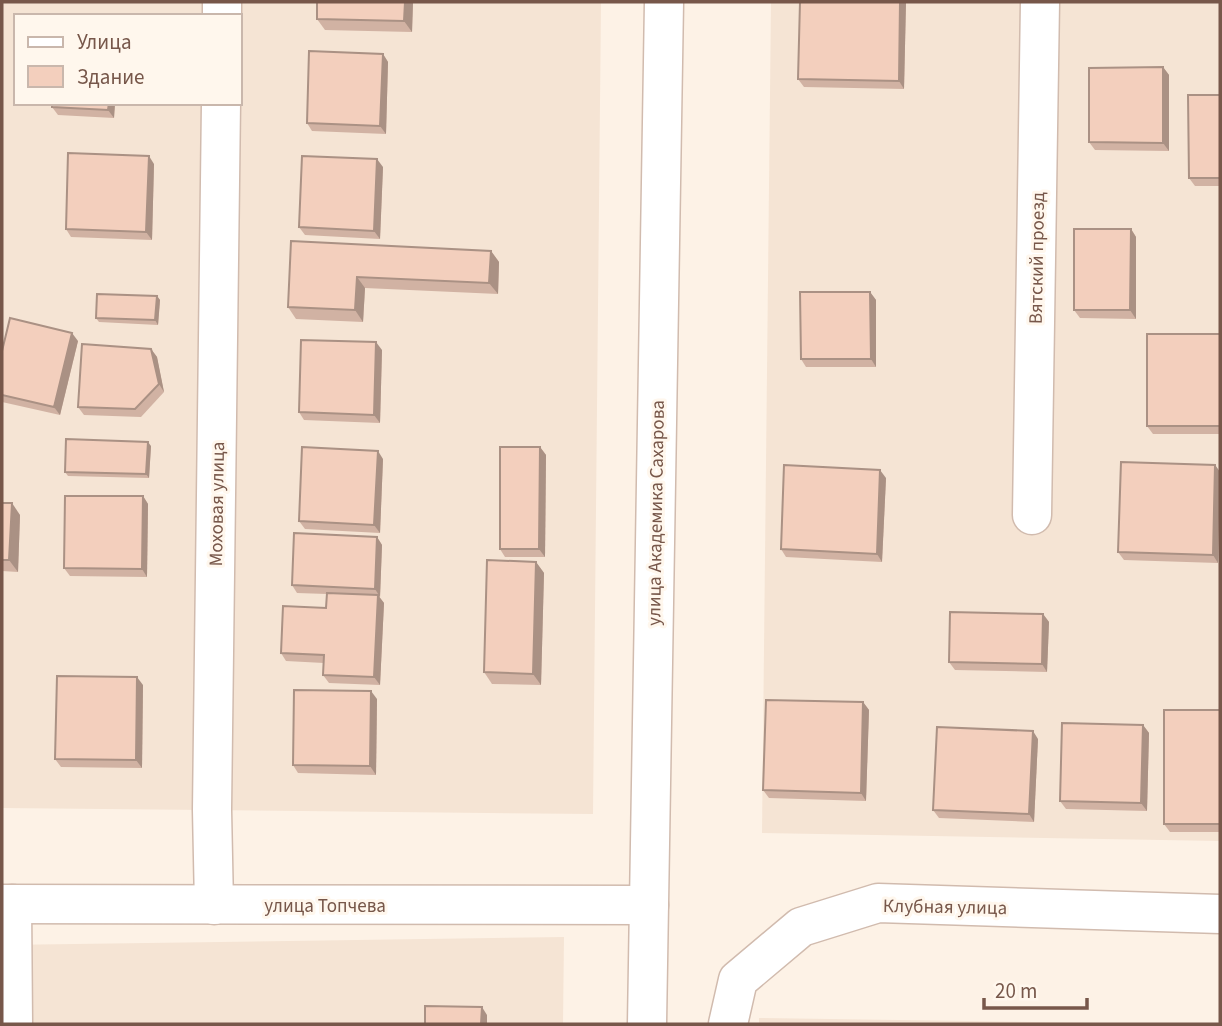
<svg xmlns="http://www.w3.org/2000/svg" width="1222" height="1026" font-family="'Source Sans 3',sans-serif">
<rect width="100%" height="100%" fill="#fdf2e6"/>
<!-- residential -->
<g fill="#f5e4d4" fill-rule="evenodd">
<path d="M2 2H601L593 814 2 808ZM16 16H240V103H16Z"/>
<polygon points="771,2 1220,2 1220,841 762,833"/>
<polygon points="564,937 563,1024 2,1024 2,945"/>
<polygon points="759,1018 1166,1024 759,1024"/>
</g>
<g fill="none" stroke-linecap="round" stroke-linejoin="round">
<defs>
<g id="minor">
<polyline points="222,16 222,2"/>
<polyline points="1032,515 1040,2"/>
<polyline points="2,904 649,905"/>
<polyline points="12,904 13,1024"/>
<polyline points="214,905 212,810 221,103"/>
<polyline points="647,1024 664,2"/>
<polyline points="728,1024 738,980 801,927 878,903 1220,914"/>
</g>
</defs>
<!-- minor casing -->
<use href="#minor" stroke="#d1bbae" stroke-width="41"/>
<!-- minor -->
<use href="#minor" stroke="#fff" stroke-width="38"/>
</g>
<!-- wall -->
<g fill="#d1b2a3">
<polygon points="413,2 412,32 325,30 317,19"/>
<polygon points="906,2 904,89 804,87 798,79"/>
<polygon points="383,54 388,62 386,134 312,131 307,123"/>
<polygon points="1163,67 1169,75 1169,151 1095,150 1089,142"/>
<polygon points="1220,95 1220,186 1195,186 1189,178"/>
<polygon points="115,103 114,118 58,115 52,107"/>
<polygon points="154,164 152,240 71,237 66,229"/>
<polygon points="383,167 380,239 305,235 299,227"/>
<polygon points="1131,229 1136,237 1136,319 1080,318 1074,310"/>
<polygon points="291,241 491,251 499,262 498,294 365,288 363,322 296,319 288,307"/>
<polygon points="870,292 876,300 876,367 806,367 801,359"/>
<polygon points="157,296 160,300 158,325 99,322 96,318"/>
<polygon points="1220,334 1220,434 1153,434 1147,426"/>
<polygon points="78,341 60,415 2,402 2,351"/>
<polygon points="151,349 157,357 164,392 141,417 84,415 78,407"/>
<polygon points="382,350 380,423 304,420 299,412"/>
<polygon points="151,446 149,478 68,476 65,472"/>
<polygon points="540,447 546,455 545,557 505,557 500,549"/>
<polygon points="383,459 380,533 305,529 299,521"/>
<polygon points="1215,465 1220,472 1218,563 1124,560 1118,552"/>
<polygon points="886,478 882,562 786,557 781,549"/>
<polygon points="143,496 148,504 147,577 70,576 64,568"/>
<polygon points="2,503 20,515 18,572 2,571"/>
<polygon points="377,537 382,545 380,597 379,597 384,603 380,685 329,683 323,675 324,663 286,661 281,653 326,608 327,594 297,593 292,585"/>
<polygon points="536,562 544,573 541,685 492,684 484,672"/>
<polygon points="1043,614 1049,622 1047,672 955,670 949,662"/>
<polygon points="143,685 142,768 61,767 55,759"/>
<polygon points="377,699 376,775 298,773 293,765"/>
<polygon points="863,702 869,710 866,801 769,798 763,790"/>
<polygon points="1220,710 1220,832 1170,832 1164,824"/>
<polygon points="1143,725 1149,733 1147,811 1066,809 1060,801"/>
<polygon points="1038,739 1034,822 939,818 933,810"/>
</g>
<!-- shaded-wall -->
<g fill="#aa9184">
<polygon points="405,2 413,2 412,32 404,21"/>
<polygon points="900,2 906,2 904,89 899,81"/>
<polygon points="383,54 388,62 386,134 380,126"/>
<polygon points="1163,67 1169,75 1169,151 1163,143"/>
<polygon points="109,103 115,103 114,118 108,110"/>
<polygon points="149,156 154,164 152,240 146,232"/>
<polygon points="377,159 383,167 380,239 374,231"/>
<polygon points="1131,229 1136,237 1136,319 1130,310"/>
<polygon points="491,251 499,262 498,294 489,283"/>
<polygon points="357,277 365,288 363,322 355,310"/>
<polygon points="870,292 876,300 876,367 871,359"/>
<polygon points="157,296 160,300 158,325 155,320"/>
<polygon points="72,333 78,341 60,415 54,407"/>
<polygon points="376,342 382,350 380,423 374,415"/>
<polygon points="151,349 157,357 164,392 159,384"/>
<polygon points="148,442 151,446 149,478 146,474"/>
<polygon points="540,447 546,455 545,557 539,549"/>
<polygon points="378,451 383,459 380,533 374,525"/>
<polygon points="1215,465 1220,472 1218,563 1213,555"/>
<polygon points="880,470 886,478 882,562 877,554"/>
<polygon points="143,496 148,504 147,577 142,569"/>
<polygon points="12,503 20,515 18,572 9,560"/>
<polygon points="377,537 382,545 380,597 375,589"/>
<polygon points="536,562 544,573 541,685 533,674"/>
<polygon points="378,595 384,603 380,685 374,677"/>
<polygon points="1043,614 1049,622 1047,672 1042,664"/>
<polygon points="137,677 143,685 142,768 136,760"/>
<polygon points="371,691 377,699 376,775 370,766"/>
<polygon points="863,702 869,710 866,801 861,793"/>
<polygon points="1143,725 1149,733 1147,811 1141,803"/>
<polygon points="1033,731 1038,739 1034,822 1029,814"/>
<polygon points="482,1007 487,1015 487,1024 481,1024"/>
</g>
<!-- building -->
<g fill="#f3cfbd" stroke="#aa9184" stroke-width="2">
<polygon points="317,2 405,2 404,21 317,19"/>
<polygon points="800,2 900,2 899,81 798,79"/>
<polygon points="309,51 383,54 380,126 307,123"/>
<polygon points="1163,67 1163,143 1089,142 1089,68"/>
<polygon points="1188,95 1220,95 1220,178 1189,178"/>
<polygon points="52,103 109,103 108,110 52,107"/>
<polygon points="68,153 149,156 146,232 66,229"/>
<polygon points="302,156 377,159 374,231 299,227"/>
<polygon points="1074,229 1131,229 1130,310 1074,310"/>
<polygon points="291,241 491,251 489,283 357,277 355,310 288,307"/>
<polygon points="800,292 870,292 871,359 801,359"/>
<polygon points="97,294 157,296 155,320 96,318"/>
<polygon points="10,318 72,333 54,407 2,395 2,351"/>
<rect x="1147" y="334" width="73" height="92"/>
<polygon points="301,340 376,342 374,415 299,412"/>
<polygon points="82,344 151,349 159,384 135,409 78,407"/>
<polygon points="66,439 148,442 146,474 65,472"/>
<polygon points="302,447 378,451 374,525 299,521"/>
<polygon points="500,447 540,447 539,549 500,549"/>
<polygon points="1121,462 1215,465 1213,555 1118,552"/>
<polygon points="784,465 880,470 877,554 781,549"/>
<polygon points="65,496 143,496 142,569 64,568"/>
<polygon points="2,503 12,503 9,560 2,560"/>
<polygon points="294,533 377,537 375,589 292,585"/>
<polygon points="487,560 536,562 533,674 484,672"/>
<polygon points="327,593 378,595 374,677 323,675 324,655 281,653 283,606 326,608"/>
<polygon points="950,612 1043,614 1042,664 949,662"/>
<polygon points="57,676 137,677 136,760 55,759"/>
<polygon points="294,690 371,691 370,766 293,765"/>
<polygon points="766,700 863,702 861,793 763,790"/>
<rect x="1164" y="710" width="56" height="114"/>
<polygon points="1062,723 1143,725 1141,803 1060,801"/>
<polygon points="937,727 1033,731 1029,814 933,810"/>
<polygon points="425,1006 482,1007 481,1024 425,1024"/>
</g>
<g text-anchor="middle" stroke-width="6" stroke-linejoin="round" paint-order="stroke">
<!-- street labels -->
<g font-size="19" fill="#77574a" stroke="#fff7ed">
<text transform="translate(1036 258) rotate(-89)" y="7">Вятский проезд</text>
<text transform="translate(216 504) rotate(-89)" y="7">Моховая улица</text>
<text transform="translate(655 513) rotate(-89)" y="7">улица Академика Сахарова</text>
<text x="325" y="912">улица Топчева</text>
<text transform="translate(945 906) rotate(1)" y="7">Клубная улица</text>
</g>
</g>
<!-- border -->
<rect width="1222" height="1026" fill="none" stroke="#77574a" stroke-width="7"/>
<!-- legend -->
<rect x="14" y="14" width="228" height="91" fill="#fff7ed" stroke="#c9b7ac" stroke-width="2"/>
<rect x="28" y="37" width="35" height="10" fill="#ffffff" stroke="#c9b7ac" stroke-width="2"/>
<text x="77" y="49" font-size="21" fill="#77574a">Улица</text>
<rect x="28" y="66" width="35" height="21" fill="#f3cfbd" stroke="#c9b7ac" stroke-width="2"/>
<text x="77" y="84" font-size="21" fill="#77574a">Здание</text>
<!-- scale -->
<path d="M984 998v10h103v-10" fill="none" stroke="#77574a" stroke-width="3.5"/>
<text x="995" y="998" font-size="21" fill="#77574a" stroke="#fff7ed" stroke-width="5" paint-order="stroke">20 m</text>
</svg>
